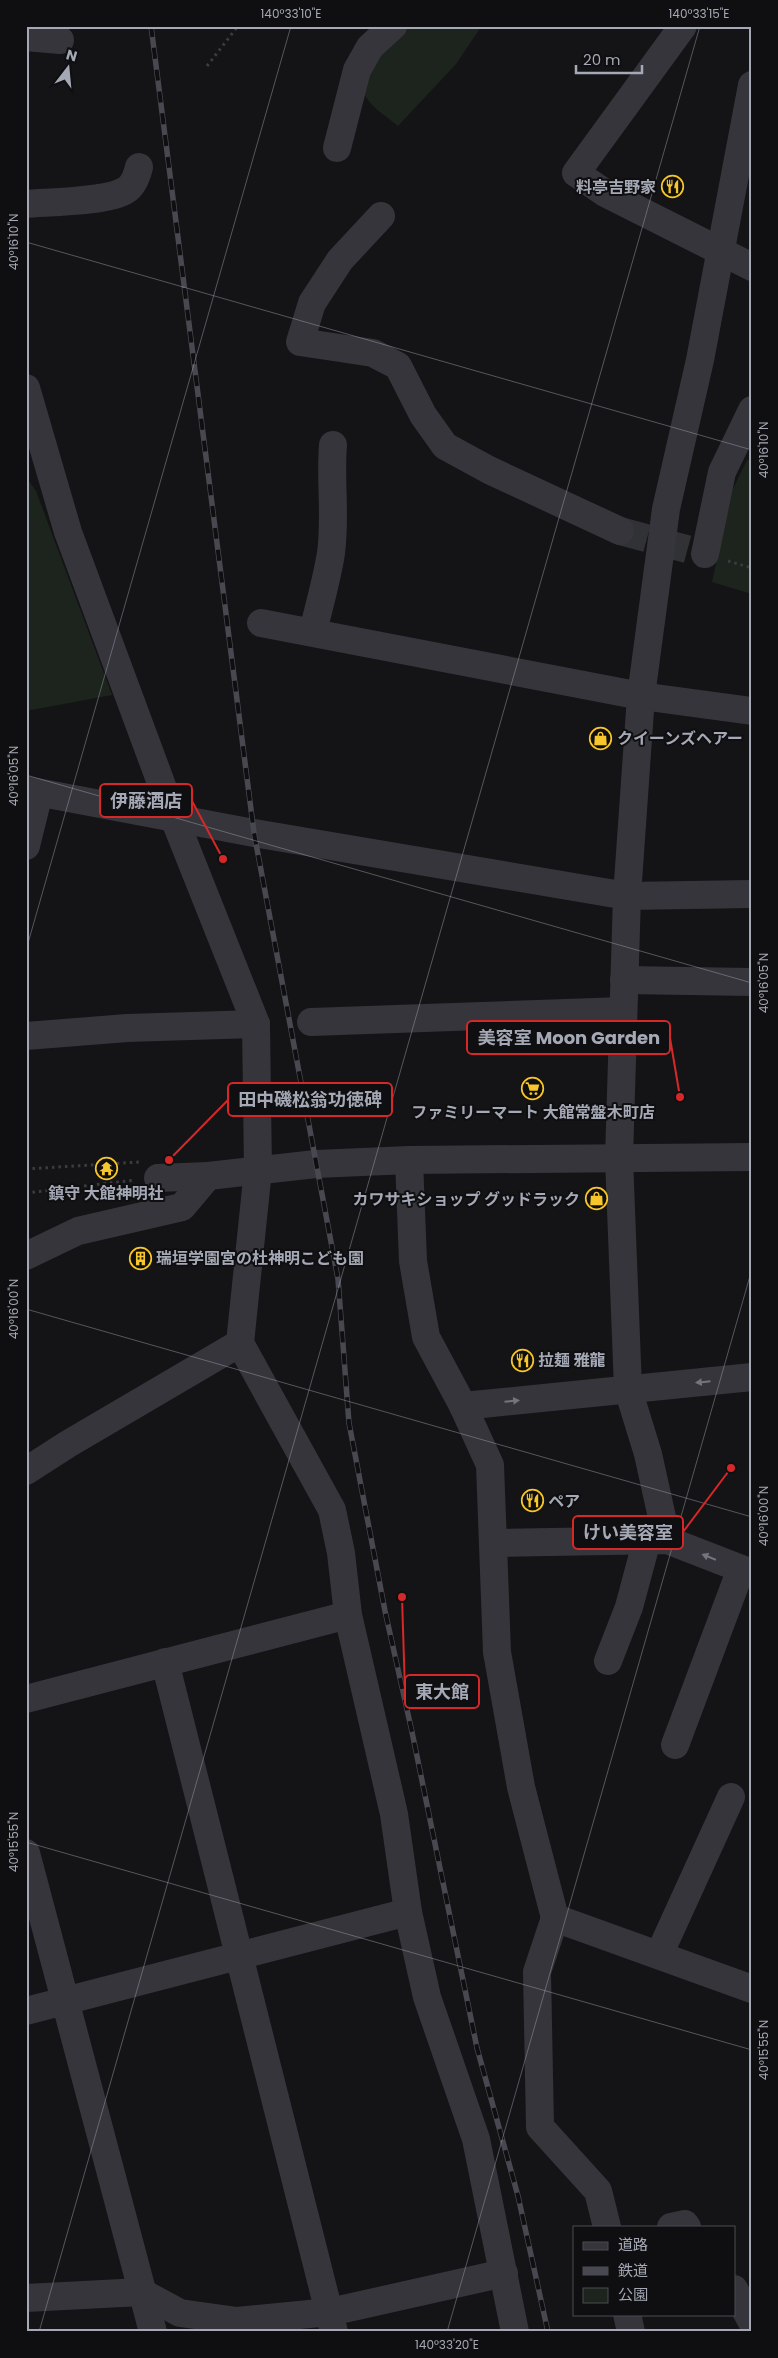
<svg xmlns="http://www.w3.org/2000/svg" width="778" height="2358" font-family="Poppins,'Noto Sans JP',sans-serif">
<rect width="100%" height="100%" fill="#141416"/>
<!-- green -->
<g fill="#1c241d">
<path d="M407 26 481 27 456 64 398 126C389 118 372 108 366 97 351 67 388 45 407 26Z"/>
<polygon points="747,460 752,461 752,594 712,582 732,491"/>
<polygon points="26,477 36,491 112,695 26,711"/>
</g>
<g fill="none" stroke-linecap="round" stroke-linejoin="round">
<!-- minor-tunnel -->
<polyline stroke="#313236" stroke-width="28" stroke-dasharray="28 14" stroke-linecap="butt" points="620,531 705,554"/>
<!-- path -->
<g stroke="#3b3c42" stroke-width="3" stroke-dasharray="2.5 4" stroke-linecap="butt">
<polyline points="207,66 238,26"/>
<polyline points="728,561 752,568"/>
<polyline points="26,1169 139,1162"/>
<polyline points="26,1193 135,1180"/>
</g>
<!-- minor -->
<g stroke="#35353b" stroke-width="28">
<polyline points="683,26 576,173 605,193 752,267"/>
<polyline points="26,37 60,40"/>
<polyline points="337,148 357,70 370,47 393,26"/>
<path d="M26 204C49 202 108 202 126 190 133 186 137 175 139 167"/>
<polyline points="381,216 340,260 312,303 300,342 373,353 398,366 423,415 445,446 489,470 620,531"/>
<polyline points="26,388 68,532 174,818 256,1024 258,1170 240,1343 332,1510 341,1553 348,1615 394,1814 408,1912 427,1997 476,2139 515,2332"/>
<polyline points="705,554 722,472 752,410"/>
<polyline points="261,623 641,696 752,711"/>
<path d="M313 632C319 606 327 579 331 553 336 517 330 480 333 445"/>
<polyline points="26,790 254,833 627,896 752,894"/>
<polyline points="26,846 39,793"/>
<polyline points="624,980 752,982"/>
<polyline points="311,1022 623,1011"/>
<polyline points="26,1036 127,1028 256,1024"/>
<polyline points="409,1160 413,1261 426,1337 463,1406 490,1465 497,1652 521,1787 555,1918 752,1989"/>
<polyline points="158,1178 208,1176 316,1164 409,1160 752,1157"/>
<polyline points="26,1256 78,1231 182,1207 208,1176"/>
<polyline points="463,1406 752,1377"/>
<polyline points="26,1471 68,1444 240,1343"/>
<polyline points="667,1540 648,1454 628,1389 619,1158 627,896 641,696 666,509 700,360 752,85"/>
<polyline points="493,1543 667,1540 752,1573"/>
<polyline points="608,1661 629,1607 647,1540"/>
<polyline points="165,1662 334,2332"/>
<polyline points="26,1699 348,1615"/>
<polyline points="675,1745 741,1569"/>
<polyline points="26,1853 153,2332"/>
<polyline points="555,1918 537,1972 540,2127 598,2191 607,2227"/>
<polyline points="659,1955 731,1797"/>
<polyline points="26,2011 408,1912"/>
<polyline points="671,2227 685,2224 687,2227"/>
<polyline points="734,2289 752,2322"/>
<polyline points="26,2298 141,2292 180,2313 237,2321 330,2312 504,2273"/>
<polyline points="627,2314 631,2332"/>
</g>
<defs>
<polyline id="rail" points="151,26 254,833 338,1279 349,1423 385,1611 412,1732 477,2048 518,2196 548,2332"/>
</defs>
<!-- rail casing -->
<use href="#rail" stroke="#484950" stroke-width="5.5"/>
<!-- rail -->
<use href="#rail" stroke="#0f0f11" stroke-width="4" stroke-dasharray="11" stroke-linecap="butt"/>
</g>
<!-- one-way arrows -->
<defs><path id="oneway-solid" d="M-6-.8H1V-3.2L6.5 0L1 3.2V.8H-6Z" transform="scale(1.25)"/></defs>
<g fill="#73757f">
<use href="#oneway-solid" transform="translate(703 1382) rotate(174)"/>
<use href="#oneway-solid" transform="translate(512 1401) rotate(-6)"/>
<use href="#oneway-solid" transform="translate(709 1557) rotate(-158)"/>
</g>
<!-- ticks -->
<path fill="none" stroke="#a5a9b6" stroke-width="1" stroke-opacity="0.45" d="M26 242 752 450M26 775 752 983M26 950 291 26M26 1309 752 1517M26 1842 752 2050M39 2332 700 26M447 2332 752 1269"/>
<!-- icons -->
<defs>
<symbol id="restaurant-ring" viewBox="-11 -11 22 22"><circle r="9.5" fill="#0f0f11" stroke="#f7c62a" stroke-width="1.5"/><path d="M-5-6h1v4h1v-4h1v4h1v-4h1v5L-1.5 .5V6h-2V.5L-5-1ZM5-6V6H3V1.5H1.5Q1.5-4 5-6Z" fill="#f7c62a"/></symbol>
<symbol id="shop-ring" viewBox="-11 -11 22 22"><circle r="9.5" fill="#0f0f11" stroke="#f7c62a" stroke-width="1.5"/><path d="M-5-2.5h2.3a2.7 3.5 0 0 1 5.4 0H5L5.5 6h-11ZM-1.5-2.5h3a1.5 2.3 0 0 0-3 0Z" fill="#f7c62a"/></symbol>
<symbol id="supermarket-ring" viewBox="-11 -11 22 22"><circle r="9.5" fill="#0f0f11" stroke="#f7c62a" stroke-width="1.5"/><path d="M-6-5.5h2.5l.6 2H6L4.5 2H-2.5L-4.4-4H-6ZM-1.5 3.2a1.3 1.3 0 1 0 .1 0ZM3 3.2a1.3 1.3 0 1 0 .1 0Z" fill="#f7c62a"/></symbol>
<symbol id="temple-ring" viewBox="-11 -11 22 22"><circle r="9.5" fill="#0f0f11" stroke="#f7c62a" stroke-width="1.5"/><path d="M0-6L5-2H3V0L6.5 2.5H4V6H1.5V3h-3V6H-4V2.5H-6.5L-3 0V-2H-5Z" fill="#f7c62a"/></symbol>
<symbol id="building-ring" viewBox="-11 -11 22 22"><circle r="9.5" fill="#0f0f11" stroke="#f7c62a" stroke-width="1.5"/><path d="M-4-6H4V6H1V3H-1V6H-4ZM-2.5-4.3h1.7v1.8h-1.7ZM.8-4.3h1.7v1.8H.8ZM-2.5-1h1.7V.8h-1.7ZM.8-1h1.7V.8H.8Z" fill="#f7c62a"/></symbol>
</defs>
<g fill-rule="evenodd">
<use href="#restaurant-ring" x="660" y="174" width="25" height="25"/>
<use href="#shop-ring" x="588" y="726" width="25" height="25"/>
<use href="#supermarket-ring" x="520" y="1076" width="25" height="25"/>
<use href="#temple-ring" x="94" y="1156" width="25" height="25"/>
<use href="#shop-ring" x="584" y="1186" width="25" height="25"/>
<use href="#building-ring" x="128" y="1246" width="25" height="25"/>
<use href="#restaurant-ring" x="510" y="1348" width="25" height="25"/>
<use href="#restaurant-ring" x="520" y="1488" width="25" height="25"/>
</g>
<g text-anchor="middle" stroke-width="4" stroke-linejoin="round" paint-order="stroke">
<!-- poi labels -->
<g font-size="16" font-weight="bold" fill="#a5a9b6" stroke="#0f0f11" text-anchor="start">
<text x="656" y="193" text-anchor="end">料亭吉野家</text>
<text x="617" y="744">クイーンズヘアー</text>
<text x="533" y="1118" text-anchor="middle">ファミリーマート 大館常盤木町店</text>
<text x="106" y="1199" text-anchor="middle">鎮守 大館神明社</text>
<text x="580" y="1205" text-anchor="end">カワサキショップ グッドラック</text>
<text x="156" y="1264">瑞垣学園宮の杜神明こども園</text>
<text x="538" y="1366">拉麺 雅龍</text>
<text x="548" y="1507">ペア</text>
</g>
</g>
<!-- callouts -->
<path fill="none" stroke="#d62828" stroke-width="2" d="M223 859L192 801M680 1097L670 1038M169 1160L228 1100M731 1468L683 1532M402 1597L405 1692"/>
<g fill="#d62828" stroke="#0f0f11" stroke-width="2">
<circle cx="223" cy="859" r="5"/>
<circle cx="680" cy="1097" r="5"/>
<circle cx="169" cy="1160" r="5"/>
<circle cx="731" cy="1468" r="5"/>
<circle cx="402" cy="1597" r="5"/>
</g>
<g fill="#0f0f11" stroke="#d62828" stroke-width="2">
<rect x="100" y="784" width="92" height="33" rx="5"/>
<rect x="467" y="1021" width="203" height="33" rx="5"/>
<rect x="228" y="1083" width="164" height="33" rx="5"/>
<rect x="573" y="1516" width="110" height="33" rx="5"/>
<rect x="405" y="1675" width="74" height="33" rx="5"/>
</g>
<g font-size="18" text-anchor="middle" font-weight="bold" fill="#a5a9b6">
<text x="146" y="807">伊藤酒店</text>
<text x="569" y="1044">美容室 Moon Garden</text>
<text x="310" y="1106">田中磯松翁功徳碑</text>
<text x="628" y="1539">けい美容室</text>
<text x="442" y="1698">東大館</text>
</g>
<!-- border -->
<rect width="778" height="2358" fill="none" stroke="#0f0f11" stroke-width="55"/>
<!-- legend -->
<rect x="573" y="2226" width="162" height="90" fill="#0f0f11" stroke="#4b4d53"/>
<rect x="583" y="2242" width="25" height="8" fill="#35353b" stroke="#4b4d53"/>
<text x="618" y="2250" font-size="15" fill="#a5a9b6">道路</text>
<rect x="583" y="2267" width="25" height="8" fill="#484950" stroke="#4b4d53"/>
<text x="618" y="2276" font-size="15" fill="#a5a9b6">鉄道</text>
<rect x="583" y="2288" width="25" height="15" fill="#1c241d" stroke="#4b4d53"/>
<text x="618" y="2300" font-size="15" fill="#a5a9b6">公園</text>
<!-- north arrow -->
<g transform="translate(68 68) rotate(16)" stroke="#0f0f11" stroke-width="4" paint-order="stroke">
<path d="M0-4L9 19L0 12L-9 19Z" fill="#a5a9b6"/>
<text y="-8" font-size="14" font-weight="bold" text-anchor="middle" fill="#a5a9b6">N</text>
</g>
<!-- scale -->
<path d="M576 65v8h66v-8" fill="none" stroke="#a5a9b6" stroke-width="2.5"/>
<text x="583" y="65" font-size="15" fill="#a5a9b6" stroke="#0f0f11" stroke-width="4" paint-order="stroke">20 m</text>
<rect x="28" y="28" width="722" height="2302" fill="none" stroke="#a5a9b6" stroke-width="2"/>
<g font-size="12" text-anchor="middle" fill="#a5a9b6">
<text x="291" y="18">140°33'10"E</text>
<text x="699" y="18">140°33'15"E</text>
<text transform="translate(14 242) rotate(-90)" y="4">40°16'10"N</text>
<text transform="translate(764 450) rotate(-90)" y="4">40°16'10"N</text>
<text transform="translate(14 776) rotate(-90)" y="4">40°16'05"N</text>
<text transform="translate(764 983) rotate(-90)" y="4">40°16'05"N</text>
<text transform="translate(14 1309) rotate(-90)" y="4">40°16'00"N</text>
<text transform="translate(764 1516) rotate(-90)" y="4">40°16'00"N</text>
<text transform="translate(14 1842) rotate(-90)" y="4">40°15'55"N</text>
<text transform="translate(764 2050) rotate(-90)" y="4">40°15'55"N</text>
<text x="447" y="2349">140°33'20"E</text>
</g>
</svg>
